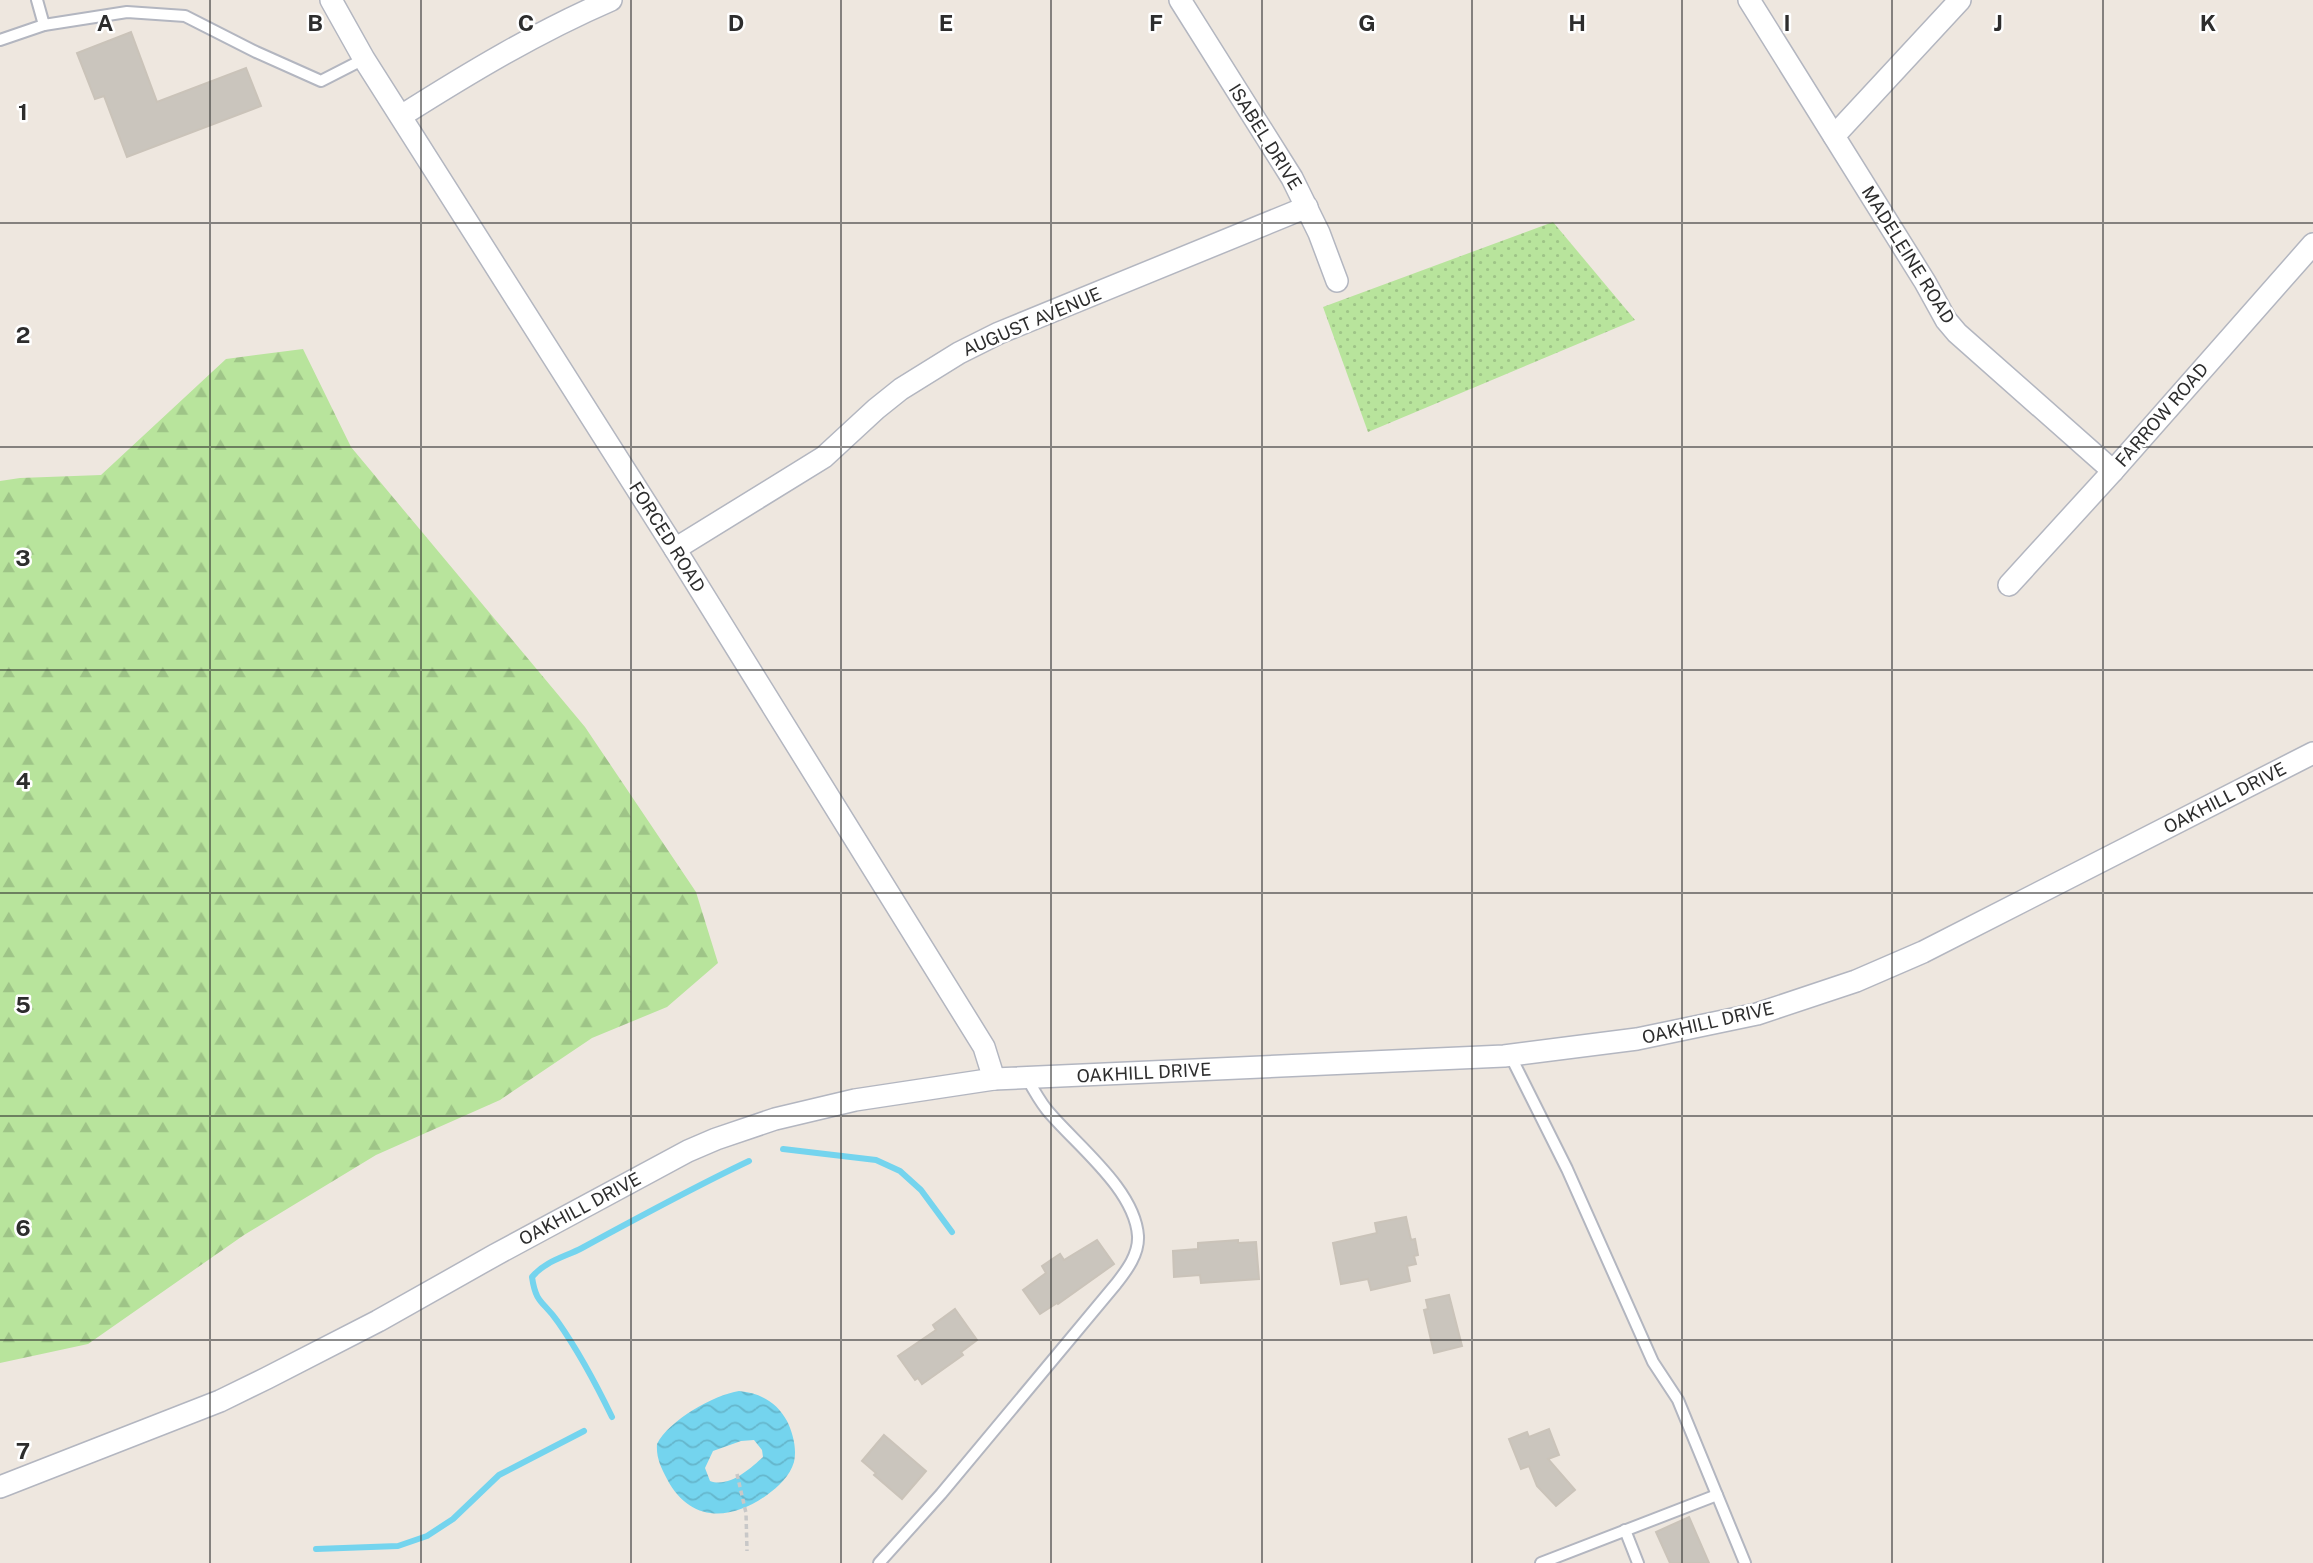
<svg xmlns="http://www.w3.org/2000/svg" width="2313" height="1563" font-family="'Public Sans',sans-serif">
<defs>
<pattern id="grass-dots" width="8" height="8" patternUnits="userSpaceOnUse" patternTransform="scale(1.75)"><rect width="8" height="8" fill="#b8e49c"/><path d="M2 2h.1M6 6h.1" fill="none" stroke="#9ec487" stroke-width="1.8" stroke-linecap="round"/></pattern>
<pattern id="forest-firs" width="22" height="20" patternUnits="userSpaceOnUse" patternTransform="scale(1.75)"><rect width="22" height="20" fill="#b8e49c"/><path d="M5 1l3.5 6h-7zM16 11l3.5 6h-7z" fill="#9ec487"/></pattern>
<pattern id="water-waves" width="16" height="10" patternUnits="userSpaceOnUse" patternTransform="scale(1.75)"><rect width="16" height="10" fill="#74d4ee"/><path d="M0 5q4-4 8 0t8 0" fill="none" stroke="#65b6cc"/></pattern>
</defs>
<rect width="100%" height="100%" fill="#eee7df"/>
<!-- grass -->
<polygon fill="url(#grass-dots)" points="1553,222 1635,320 1368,432 1323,307"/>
<!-- forest -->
<polygon fill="url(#forest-firs)" points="303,349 351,447 585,727 696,892 718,963 667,1007 592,1038 500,1100 376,1155 244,1235 88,1344 0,1363 0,481 20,478 101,475 226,359"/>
<!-- water -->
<path fill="url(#water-waves)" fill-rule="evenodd" d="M739 1391C760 1393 777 1402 787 1421 793 1433 797 1449 794 1462 790 1476 778 1487 767 1495 731 1521 690 1523 667 1479 661 1467 656 1458 657 1444 669 1420 714 1395 739 1391ZM754 1440 762 1450 763 1457C750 1469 729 1488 710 1481L705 1468 713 1451 741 1441Z"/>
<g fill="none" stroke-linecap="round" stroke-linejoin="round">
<!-- stream -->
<g stroke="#74d4ee" stroke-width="6">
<polyline points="783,1149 876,1160 900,1171 921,1190 952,1232"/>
<path d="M612 1417C596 1384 579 1352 558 1322 544 1301 536 1305 532 1277 545 1261 565 1257 582 1248 637 1218 692 1188 749 1161"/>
<polyline points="316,1549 398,1546 427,1536 453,1519 499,1475 584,1431"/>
</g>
</g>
<!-- building -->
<g fill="#cac5bd" stroke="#cac3b9" stroke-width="2">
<polygon points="131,32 157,102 246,68 261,106 127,157 104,96 95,99 77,53"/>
<polygon points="1406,1217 1411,1240 1415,1239 1418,1255 1414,1256 1416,1264 1407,1266 1410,1281 1371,1290 1368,1279 1341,1284 1333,1243 1377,1233 1375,1223"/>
<polygon points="1097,1240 1114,1264 1058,1304 1057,1303 1040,1314 1023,1290 1046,1273 1042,1266 1060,1254 1064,1260"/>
<polygon points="1238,1240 1238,1243 1256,1242 1259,1279 1201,1283 1200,1275 1174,1277 1173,1251 1198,1249 1198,1243"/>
<polygon points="1449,1295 1462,1346 1434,1353 1424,1310 1428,1309 1426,1300"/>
<polygon points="955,1309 977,1340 961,1352 963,1355 922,1384 918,1378 915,1380 898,1356 936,1330 933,1325"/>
<polygon points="1549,1429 1559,1455 1548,1459 1575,1490 1556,1506 1537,1486 1529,1466 1521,1469 1509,1439 1527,1432 1529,1437"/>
<polygon points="884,1435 926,1471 902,1499 874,1475 876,1473 862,1461"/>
<polygon points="1689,1517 1709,1563 1670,1563 1656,1532"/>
</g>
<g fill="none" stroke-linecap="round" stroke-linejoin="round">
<defs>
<g id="lane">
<polyline points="37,0 44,25 127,12 185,16 256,52 321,81 364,59"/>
<polyline points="0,40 44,25"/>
<polyline points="1510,1055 1567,1169 1653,1362 1678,1400 1745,1563"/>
<polyline points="1625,1530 1638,1563"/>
<path d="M879 1563 941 1494 1116 1284C1127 1270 1139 1254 1138 1236 1135 1189 1075 1144 1047 1110 1039 1100 1033 1089 1027 1078"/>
<polyline points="1541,1563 1717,1495"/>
</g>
<g id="street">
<polyline points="331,0 364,59 675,549 984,1047 994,1079"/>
<polyline points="1180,0 1292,178 1319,233 1337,281"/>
<polyline points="1749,0 1925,282 1946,320 1957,333 2113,471"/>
<path d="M401 116C469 73 537 32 611 0"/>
<polyline points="1834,136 1960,0"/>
<polyline points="675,549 824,457 876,409 901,389 959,353 999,333 1307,207"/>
<polyline points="2009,585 2113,471 2313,244"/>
<polyline points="0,1487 220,1401 267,1378 378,1321 495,1255 688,1151 716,1139 775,1119 855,1100 994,1079 1504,1056 1637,1039 1757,1014 1856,981 1923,952 2313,753"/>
</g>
</defs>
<!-- lane casing -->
<use href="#lane" stroke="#b3b6c0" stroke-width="14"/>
<!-- street casing -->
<use href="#street" stroke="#b3b6c0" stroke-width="24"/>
<!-- path -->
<polyline stroke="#c8c8c8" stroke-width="3.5" stroke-dasharray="5 3.5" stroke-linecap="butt" points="737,1474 746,1513 747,1551"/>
<!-- lane -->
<use href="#lane" stroke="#fff" stroke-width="10"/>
<!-- street -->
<use href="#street" stroke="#fff" stroke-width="21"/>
</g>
<!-- grid -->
<path fill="none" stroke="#2d2d2d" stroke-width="2" stroke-opacity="0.55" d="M210 0V1563M421 0V1563M631 0V1563M841 0V1563M1051 0V1563M1262 0V1563M1472 0V1563M1682 0V1563M1892 0V1563M2103 0V1563M0 223H2313M0 447H2313M0 670H2313M0 893H2313M0 1116H2313M0 1340H2313"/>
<g text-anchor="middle" stroke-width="5" stroke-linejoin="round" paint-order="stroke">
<!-- street labels -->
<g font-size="18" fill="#2d2d2d" stroke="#fff">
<text transform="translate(1265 137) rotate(58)" y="6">ISABEL DRIVE</text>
<text transform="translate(1908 255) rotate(58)" y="6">MADELEINE ROAD</text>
<text transform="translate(1032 322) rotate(-23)" y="6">AUGUST AVENUE</text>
<text transform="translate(2162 415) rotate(-49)" y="6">FARROW ROAD</text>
<text transform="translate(667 537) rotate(58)" y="6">FORCED ROAD</text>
<text transform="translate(2225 798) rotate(-27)" y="6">OAKHILL DRIVE</text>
<text transform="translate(1708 1023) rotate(-13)" y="6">OAKHILL DRIVE</text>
<text transform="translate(1144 1073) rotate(-3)" y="6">OAKHILL DRIVE</text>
<text transform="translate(580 1209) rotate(-28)" y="6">OAKHILL DRIVE</text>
</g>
</g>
<g font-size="23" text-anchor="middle" font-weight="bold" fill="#2d2d2d" stroke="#fff" stroke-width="5" stroke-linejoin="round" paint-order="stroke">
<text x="105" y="31">A</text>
<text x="315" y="31">B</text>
<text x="526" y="31">C</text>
<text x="736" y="31">D</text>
<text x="946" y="31">E</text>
<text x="1156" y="31">F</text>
<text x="1367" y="31">G</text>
<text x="1577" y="31">H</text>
<text x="1787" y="31">I</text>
<text x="1998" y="31">J</text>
<text x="2208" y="31">K</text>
<text x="23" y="120">1</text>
<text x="23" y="343">2</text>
<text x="23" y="566">3</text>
<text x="23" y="789">4</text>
<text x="23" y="1013">5</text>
<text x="23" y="1236">6</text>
<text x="23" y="1459">7</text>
</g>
</svg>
